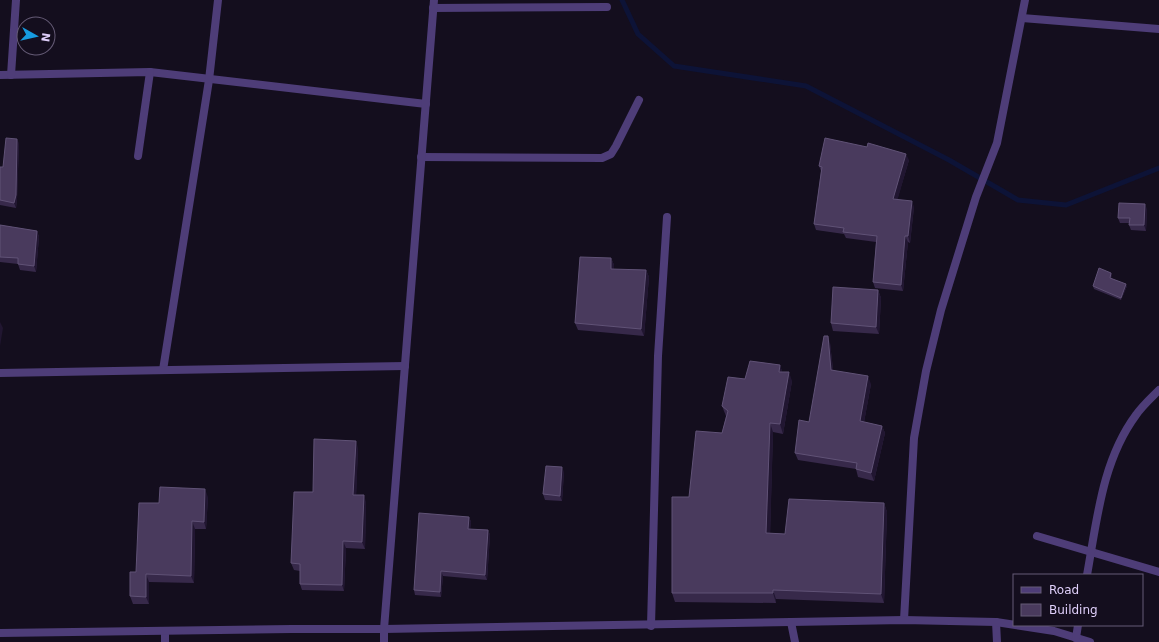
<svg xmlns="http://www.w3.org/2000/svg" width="1159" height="642" font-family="'DejaVu Sans',sans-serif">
<rect width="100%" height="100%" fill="#140e1e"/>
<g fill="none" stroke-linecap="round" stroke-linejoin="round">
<!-- stream -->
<polyline stroke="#0d1337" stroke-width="5" points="622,0 638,34 674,66 806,86 949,160 1018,200 1066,205 1159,168"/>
<!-- street -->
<g stroke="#4e3d78" stroke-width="8">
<polyline points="433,8 607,7"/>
<polyline points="1022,18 1159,29"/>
<polyline points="0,75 150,72 426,104"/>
<polyline points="11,75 16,0"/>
<polyline points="138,156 150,72"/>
<polyline points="421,157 602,158 611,154 616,146 639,100"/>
<polyline points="163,370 209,80 218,0"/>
<polyline points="0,373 405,366"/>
<polyline points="1037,536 1159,572"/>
<path d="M1087 575C1097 520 1102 461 1136 415 1142 406 1151 398 1159 390"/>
<polyline points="904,620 914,438 926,371 941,310 976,197 997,143 1025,0"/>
<polyline points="791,622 795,642"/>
<polyline points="996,622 997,642"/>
<polyline points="651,626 658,356 667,217"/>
<polyline points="165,631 165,642"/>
<polyline points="0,633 292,629 384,629 904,620 996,622 1054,631 1090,642"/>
<polyline points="1076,638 1078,625"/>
<polyline points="384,642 384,629 434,0"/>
</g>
</g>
<!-- wall -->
<g fill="#37294a">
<polygon points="19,143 17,199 16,208 0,205 0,167 3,167"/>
<polygon points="909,160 897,200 914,207 910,243 908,242 903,291 875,288 873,282 876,242 846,238 844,234 816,230 814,224 821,171 819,166"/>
<polygon points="1147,209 1146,231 1131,230 1129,225 1130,223 1120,223 1118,218"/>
<polygon points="0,225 37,231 39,237 36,272 20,270 18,264 0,262"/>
<polygon points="611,258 614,265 614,269 646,270 649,277 644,336 578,330 575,323"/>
<polygon points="1111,273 1112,275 1111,278 1127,286 1121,300 1094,289 1093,286"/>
<polygon points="878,290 881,298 879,334 833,331 831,323"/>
<polygon points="830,343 833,370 871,384 864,422 882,426 885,433 874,481 858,477 856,469 798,460 795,453 809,422"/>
<polygon points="780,365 782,372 792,381 783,434 773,432 770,533 785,534 884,503 887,512 884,603 776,599 776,603 675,602 672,593 689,497 722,433 726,416 722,406"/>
<polygon points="358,448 356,495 366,502 365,549 346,548 344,591 302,590 300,584 300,571 294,570 291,563 313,492"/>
<polygon points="564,472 562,501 545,500 543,494"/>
<polygon points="208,497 206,529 195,529 194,583 149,582 149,604 133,604 130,596 136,572 159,503"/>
<polygon points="469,517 471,522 470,529 488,530 490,535 487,580 443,576 441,597 415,595 414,590"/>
</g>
<!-- shaded-wall -->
<g fill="#211631">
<polygon points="17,139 19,143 17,199 16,208 14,203"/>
<polygon points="906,154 909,160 896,205 893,199"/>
<polygon points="912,201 914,207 910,243 908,236"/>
<polygon points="1145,204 1147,209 1146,231 1144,225"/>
<polygon points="37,231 39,237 36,272 34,266"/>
<polygon points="905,236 908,242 903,291 901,285"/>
<polygon points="611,258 614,265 614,276 611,269"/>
<polygon points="646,270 649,277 644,336 641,329"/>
<polygon points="1111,273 1112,275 1111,280 1110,278"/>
<polygon points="1126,284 1127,286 1121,300 1121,298"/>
<polygon points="878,290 881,298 879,334 876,327"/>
<polygon points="0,322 3,328 0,346"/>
<polygon points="828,336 830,343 834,377 831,370"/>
<polygon points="780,365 783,374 779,372"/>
<polygon points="789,372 792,381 783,434 780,424"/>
<polygon points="868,376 871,384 863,428 860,421"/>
<polygon points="770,423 773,432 770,542 766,533"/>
<polygon points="882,426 885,433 874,481 871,473"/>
<polygon points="356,441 358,448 356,501 353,495"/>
<polygon points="562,467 564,472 562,501 560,496"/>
<polygon points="205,489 208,497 206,529 204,522"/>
<polygon points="364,495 366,502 365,549 362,542"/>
<polygon points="884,503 887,512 884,603 881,594"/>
<polygon points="469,517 471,522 470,534 468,529"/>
<polygon points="192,521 195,529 194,583 191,576"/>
<polygon points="488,530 490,535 487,580 485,575"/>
<polygon points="343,541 346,548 344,591 342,585"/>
<polygon points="441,571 443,576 441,597 440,592"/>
<polygon points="146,574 149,582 149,604 146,597"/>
<polygon points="773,590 776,599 776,603 773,593"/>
</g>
<!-- building -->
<g fill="#493a5d" stroke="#605276">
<polygon points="6,138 17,139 16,195 14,203 0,200 0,167 3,167"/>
<polygon points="825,138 867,147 868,143 906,154 893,199 912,201 908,236 905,236 901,285 873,282 877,236 843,232 844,228 814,224 822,167 819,166"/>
<polygon points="1119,203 1145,204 1144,225 1129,225 1130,218 1118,218"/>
<polygon points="0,225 37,231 34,266 18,264 18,258 0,257"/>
<polygon points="580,257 611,258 611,269 646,270 641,329 575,323"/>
<polygon points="1099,268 1111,273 1110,278 1126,284 1121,298 1093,286"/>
<polygon points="833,287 878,290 876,327 831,323"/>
<polygon points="824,336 828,336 831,370 868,376 860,421 882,426 871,473 856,469 857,463 795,453 799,420 809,422"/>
<polygon points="750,361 780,365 779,372 789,372 780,424 770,423 766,533 785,534 789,499 884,503 881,594 773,590 773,593 672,593 672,497 689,497 696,431 722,433 728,411 722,406 728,377 745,379"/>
<polygon points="314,439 356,441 353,495 364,495 362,542 343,541 342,585 300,584 300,564 291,563 294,492 313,492"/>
<polygon points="546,466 562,467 560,496 543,494"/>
<polygon points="160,487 205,489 204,522 192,521 191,576 146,574 146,597 130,596 130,572 136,572 139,503 159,503"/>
<polygon points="419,513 469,517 468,529 488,530 485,575 441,571 440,592 414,590"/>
</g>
<!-- legend -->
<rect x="1013" y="574" width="130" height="52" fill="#140e1e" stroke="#655b76"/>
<rect x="1021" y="587" width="20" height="6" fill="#4e3d78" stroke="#655b76"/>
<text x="1049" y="594" font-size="12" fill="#dfcffa">Road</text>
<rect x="1021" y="604" width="20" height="12" fill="#493a5d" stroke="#655b76"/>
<text x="1049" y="614" font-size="12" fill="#dfcffa">Building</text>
<!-- north arrow -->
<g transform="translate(36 36) rotate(98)"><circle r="19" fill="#140e1e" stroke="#655b76"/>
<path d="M0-3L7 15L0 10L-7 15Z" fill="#169be0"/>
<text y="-6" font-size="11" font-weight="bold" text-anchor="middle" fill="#dfcffa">N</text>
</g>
</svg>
